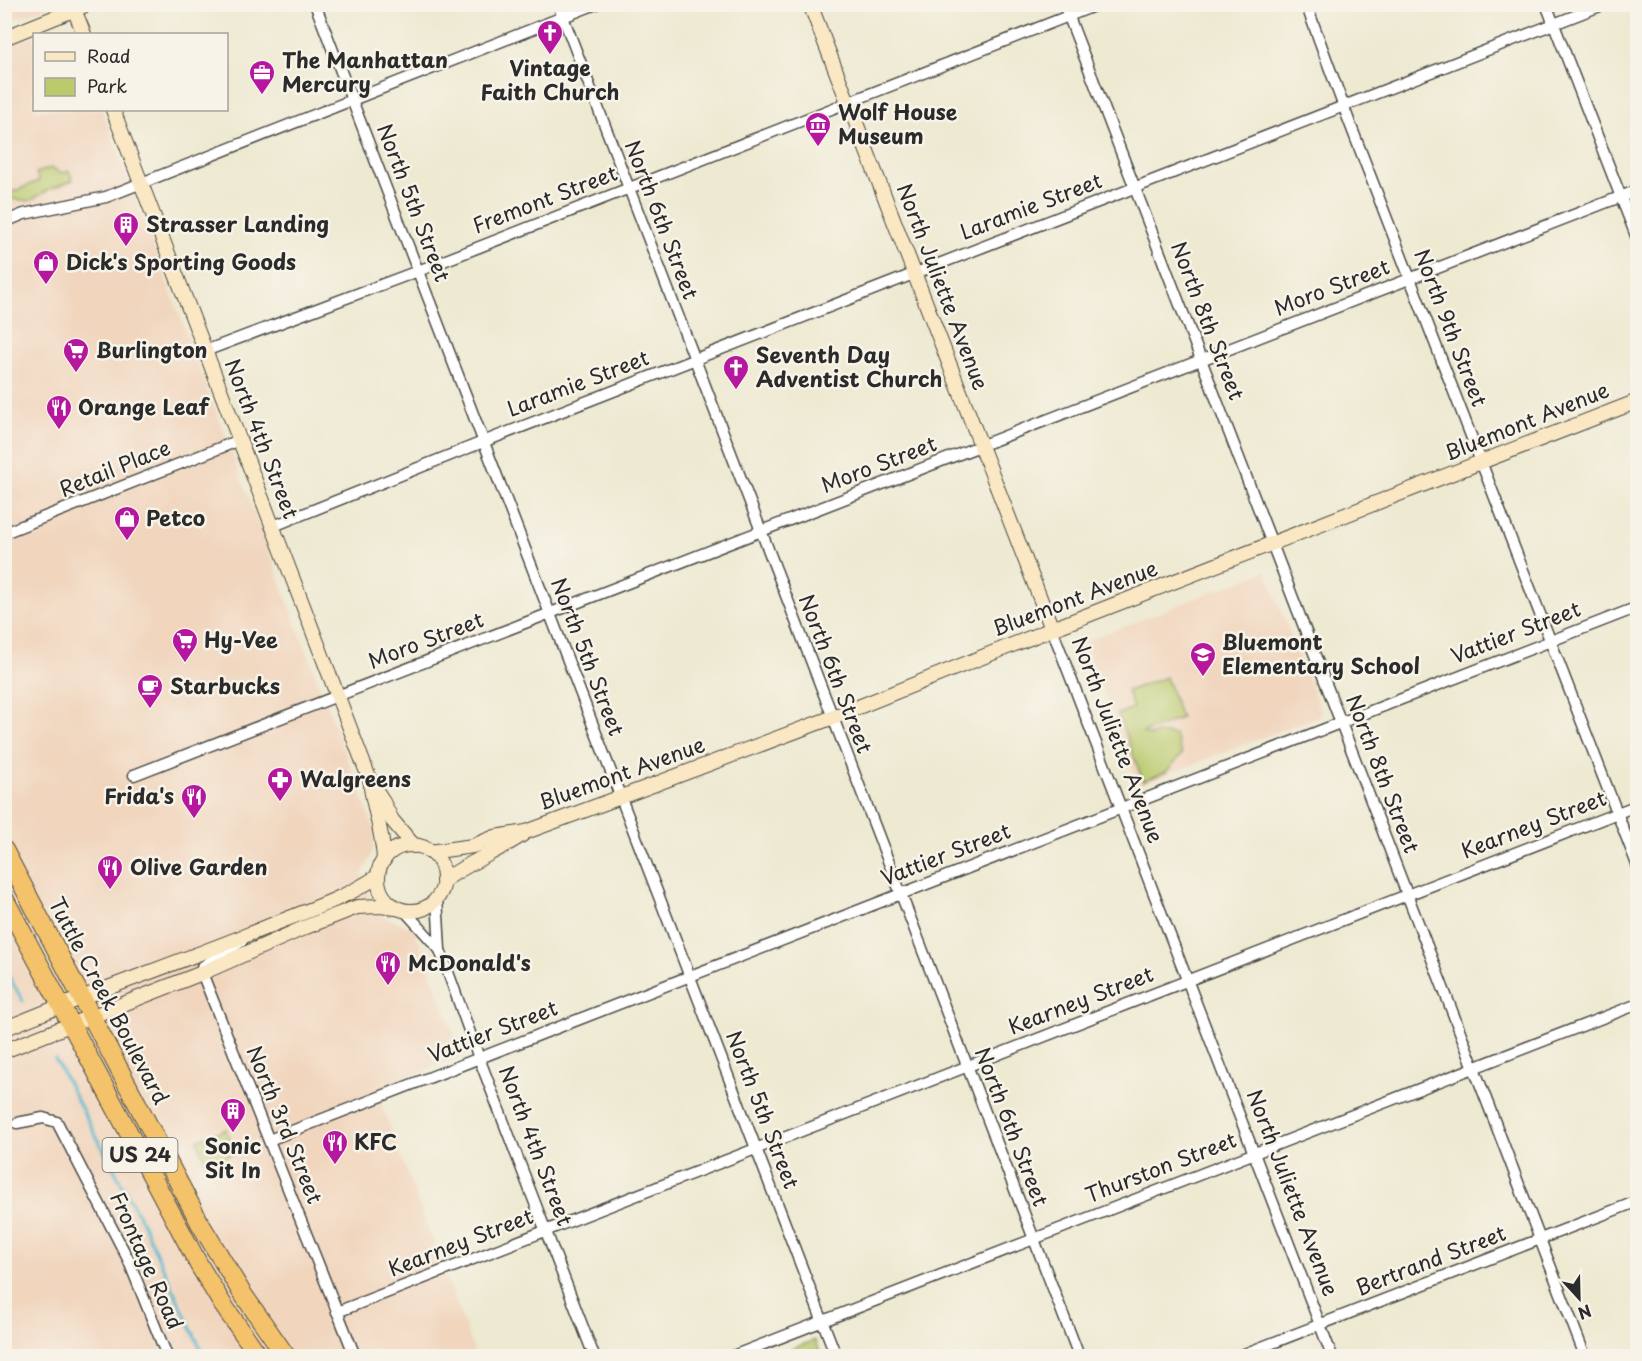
<svg xmlns="http://www.w3.org/2000/svg" width="1642" height="1361" font-family="'Playpen Sans',sans-serif">
<rect width="100%" height="100%" fill="#f7f3e8"/>
<filter id="ink" filterUnits="userSpaceOnUse"><feTurbulence type="fractalNoise" baseFrequency=".0167" numOctaves="2"/><feDisplacementMap in="SourceGraphic" scale="12" xChannelSelector="R" yChannelSelector="G"/><feConvolveMatrix kernelMatrix="1 2 1 2 8 2 1 2 1" color-interpolation-filters="sRGB"/></filter>
<filter id="wash" filterUnits="userSpaceOnUse"><feTurbulence type="fractalNoise" baseFrequency=".008" numOctaves="4" result="noise"/><feDisplacementMap in="SourceGraphic" scale="24" xChannelSelector="R" yChannelSelector="G"/><feGaussianBlur stdDeviation="1.35" result="paint"/><feColorMatrix in="noise" values="0 0 0 0 0 0 0 0 0 0 0 0 0 0 0 0 0 1.4 0 .05"/><feComposite in="paint" operator="in"/></filter>
<g filter="url(#wash)">
<rect width="100%" height="100%" fill="#eee9d1"/>
<!-- built -->
<g fill="#f1d5bd">
<polygon points="5,4 53,4 53,5 5,23"/>
<polygon points="34,35 34,110 102,110 375,832 372,853 362,875 377,914 414,929 463,1057 376,1090 476,1356 5,1356 4,47"/>
<polygon points="1266,571 1322,715 1139,785 1084,642"/>
</g>
<!-- green -->
<g fill="#baca6d" stroke="#727a4c" stroke-width="1.5">
<polygon points="51,168 63,173 69,171 73,180 50,189 30,201 5,198 5,195 39,181 36,173"/>
<polygon points="1166,677 1181,718 1143,733 1150,736 1157,733 1175,735 1182,754 1166,772 1143,781 1118,714 1133,708 1127,691"/>
<polygon points="226,1129 235,1153 207,1164 197,1140"/>
<polygon points="815,1340 822,1356 772,1356"/>
</g>
<g fill="none" stroke-linecap="round" stroke-linejoin="round">
<!-- stream -->
<g stroke="#4cb4cb" stroke-width="3">
<polyline points="4,968 23,1001"/>
<polyline points="55,1059 141,1220 204,1356"/>
</g>
</g>
</g>
<g filter="url(#ink)">
<g fill="none" stroke-linecap="round" stroke-linejoin="round">
<defs>
<g id="street">
<polyline points="315,4 836,1356"/>
<polyline points="558,4 1079,1356"/>
<polyline points="1064,4 1585,1356"/>
<polyline points="1306,4 1349,121 1638,867"/>
<polyline points="1546,4 1638,241"/>
<polyline points="4,222 24,214 106,197 596,4"/>
<polyline points="205,351 418,271 1099,4"/>
<polyline points="271,527 483,442 1605,4"/>
<polyline points="4,533 240,440"/>
<polyline points="1052,629 1332,1356"/>
<polyline points="134,775 1638,190"/>
<polyline points="437,897 440,950 479,1058 594,1356"/>
<polyline points="404,910 440,950"/>
<polyline points="242,941 202,967 202,973 355,1356"/>
<polyline points="17,1123 43,1118 57,1122 128,1259 167,1356"/>
<polyline points="269,1140 1638,607"/>
<polyline points="337,1312 1638,805"/>
<polyline points="733,1356 1638,1004"/>
<polyline points="1239,1356 1638,1201"/>
</g>
<g id="secondary">
<polyline points="72,4 84,34"/>
<polyline points="810,4 1052,629"/>
<polyline points="4,38 88,4"/>
<polyline points="113,110 371,783 381,798 392,820 414,846"/>
<path d="M371 788C375 812 383 835 384 860"/>
<circle cx="411" cy="878" r="33"/>
<polyline points="430,852 473,846 495,837 526,832 621,797 831,718 1052,629 1638,401"/>
<path d="M443 881C468 863 496 852 522 835"/>
<path d="M4 1029C93 991 185 961 274 924 309 910 346 898 378 876"/>
<polyline points="4,1051 202,973 306,927 357,907 380,906 396,908"/>
</g>
<g id="highway">
<polyline points="4,850 201,1225 242,1293 286,1356"/>
<polyline points="4,898 199,1265 223,1305 259,1356"/>
</g>
</defs>
<!-- street casing -->
<use href="#street" stroke="#484844" stroke-width="13"/>
<!-- secondary casing -->
<use href="#secondary" stroke="#484844" stroke-width="16"/>
<!-- highway casing -->
<use href="#highway" stroke="#484844" stroke-width="20"/>
<!-- street -->
<use href="#street" stroke="#fff" stroke-width="10"/>
<!-- secondary -->
<use href="#secondary" stroke="#fae7c3" stroke-width="14"/>
<!-- highway -->
<use href="#highway" stroke="#f3c26a" stroke-width="18"/>
</g>
</g>
<!-- icons -->
<defs>
<symbol id="church-pin" viewBox="-11 -11 22 30"><path d="M0 17L-7.5 6A9.5 9.5 0 1 1 7.5 6Z" fill="#b5179e" stroke="#f7f3e8"/><path d="M-1.2-6h2.4v3.5h3.3v2.4h-3.3V6h-2.4V-.1h-3.3v-2.4h3.3Z" fill="#fff"/></symbol>
<symbol id="office-pin" viewBox="-11 -11 22 30"><path d="M0 17L-7.5 6A9.5 9.5 0 1 1 7.5 6Z" fill="#b5179e" stroke="#f7f3e8"/><path d="M-6-3h4V-5.5h4V-3h4V5H-6ZM-1-4.5V-3h2v-1.5ZM-6 0V1H6V0Z" fill="#fff"/></symbol>
<symbol id="museum-pin" viewBox="-11 -11 22 30"><path d="M0 17L-7.5 6A9.5 9.5 0 1 1 7.5 6Z" fill="#b5179e" stroke="#f7f3e8"/><path d="M0-6L6-3V-2H-6V-3ZM-5-1h2V3h-2ZM-1-1h2V3h-2ZM3-1h2V3H3ZM-6 4H6V6H-6Z" fill="#fff"/></symbol>
<symbol id="building-pin" viewBox="-11 -11 22 30"><path d="M0 17L-7.5 6A9.5 9.5 0 1 1 7.5 6Z" fill="#b5179e" stroke="#f7f3e8"/><path d="M-4-6H4V6H1V3H-1V6H-4ZM-2.5-4.3h1.7v1.8h-1.7ZM.8-4.3h1.7v1.8H.8ZM-2.5-1h1.7V.8h-1.7ZM.8-1h1.7V.8H.8Z" fill="#fff"/></symbol>
<symbol id="shop-pin" viewBox="-11 -11 22 30"><path d="M0 17L-7.5 6A9.5 9.5 0 1 1 7.5 6Z" fill="#b5179e" stroke="#f7f3e8"/><path d="M-5-2.5h2.3a2.7 3.5 0 0 1 5.4 0H5L5.5 6h-11ZM-1.5-2.5h3a1.5 2.3 0 0 0-3 0Z" fill="#fff"/></symbol>
<symbol id="supermarket-pin" viewBox="-11 -11 22 30"><path d="M0 17L-7.5 6A9.5 9.5 0 1 1 7.5 6Z" fill="#b5179e" stroke="#f7f3e8"/><path d="M-6-5.5h2.5l.6 2H6L4.5 2H-2.5L-4.4-4H-6ZM-1.5 3.2a1.3 1.3 0 1 0 .1 0ZM3 3.2a1.3 1.3 0 1 0 .1 0Z" fill="#fff"/></symbol>
<symbol id="restaurant-pin" viewBox="-11 -11 22 30"><path d="M0 17L-7.5 6A9.5 9.5 0 1 1 7.5 6Z" fill="#b5179e" stroke="#f7f3e8"/><path d="M-5-6h1v4h1v-4h1v4h1v-4h1v5L-1.5 .5V6h-2V.5L-5-1ZM5-6V6H3V1.5H1.5Q1.5-4 5-6Z" fill="#fff"/></symbol>
<symbol id="school-pin" viewBox="-11 -11 22 30"><path d="M0 17L-7.5 6A9.5 9.5 0 1 1 7.5 6Z" fill="#b5179e" stroke="#f7f3e8"/><path d="M0-5L7-2L0 1L-7-2ZM-4 1L0 2.5L4 1V4Q0 6-4 4Z" fill="#fff"/></symbol>
<symbol id="cafe-pin" viewBox="-11 -11 22 30"><path d="M0 17L-7.5 6A9.5 9.5 0 1 1 7.5 6Z" fill="#b5179e" stroke="#f7f3e8"/><path d="M-5.5-4.5H6V0H3Q3 3.5 0 3.5H-2.5Q-5.5 3.5-5.5 0ZM3-3.2v2h1.7v-2ZM-6 4.5H4V6H-6Z" fill="#fff"/></symbol>
<symbol id="pharmacy-pin" viewBox="-11 -11 22 30"><path d="M0 17L-7.5 6A9.5 9.5 0 1 1 7.5 6Z" fill="#b5179e" stroke="#f7f3e8"/><path d="M-2-6h4v4h4v4h-4v4h-4v-4h-4v-4h4Z" fill="#fff"/></symbol>
</defs>
<g fill-rule="evenodd">
<use href="#church-pin" x="535" y="18" width="30" height="40"/>
<use href="#office-pin" x="247" y="58" width="30" height="40"/>
<use href="#museum-pin" x="803" y="110" width="30" height="40"/>
<use href="#building-pin" x="111" y="210" width="30" height="40"/>
<use href="#shop-pin" x="31" y="248" width="30" height="40"/>
<use href="#supermarket-pin" x="61" y="336" width="30" height="40"/>
<use href="#church-pin" x="721" y="353" width="30" height="40"/>
<use href="#restaurant-pin" x="44" y="393" width="30" height="40"/>
<use href="#shop-pin" x="112" y="504" width="30" height="40"/>
<use href="#supermarket-pin" x="170" y="626" width="30" height="40"/>
<use href="#school-pin" x="1188" y="640" width="30" height="40"/>
<use href="#cafe-pin" x="135" y="672" width="30" height="40"/>
<use href="#pharmacy-pin" x="265" y="765" width="30" height="40"/>
<use href="#restaurant-pin" x="179" y="782" width="30" height="40"/>
<use href="#restaurant-pin" x="95" y="853" width="30" height="40"/>
<use href="#restaurant-pin" x="373" y="949" width="30" height="40"/>
<use href="#building-pin" x="218" y="1096" width="30" height="40"/>
<use href="#restaurant-pin" x="320" y="1128" width="30" height="40"/>
</g>
<g text-anchor="middle" stroke-width="5" stroke-linejoin="round" paint-order="stroke">
<!-- shield labels -->
<rect fill="#f7f3e8" stroke="#686764" stroke-width="1.5" x="102.5" y="1138" width="75" height="34" rx="4.5"/>
<g font-size="20" font-weight="bold" fill="#2b2b2b">
<text x="140" y="1162">US 24</text>
</g>
<!-- poi labels -->
<g font-size="21" font-weight="bold" fill="#2b2b2b" stroke="#f7f3e8" text-anchor="start">
<text x="282" y="68">The Manhattan<tspan x="282" dy="24">Mercury</tspan></text>
<text x="550" y="76" text-anchor="middle">Vintage<tspan x="550" dy="24">Faith Church</tspan></text>
<text x="838" y="120">Wolf House<tspan x="838" dy="24">Museum</tspan></text>
<text x="146" y="232">Strasser Landing</text>
<text x="66" y="270">Dick's Sporting Goods</text>
<text x="96" y="358">Burlington</text>
<text x="756" y="363">Seventh Day<tspan x="756" dy="24">Adventist Church</tspan></text>
<text x="78" y="415">Orange Leaf</text>
<text x="146" y="526">Petco</text>
<text x="204" y="648">Hy-Vee</text>
<text x="1222" y="650">Bluemont<tspan x="1222" dy="24">Elementary School</tspan></text>
<text x="170" y="694">Starbucks</text>
<text x="300" y="787">Walgreens</text>
<text x="174" y="804" text-anchor="end">Frida's</text>
<text x="130" y="875">Olive Garden</text>
<text x="408" y="971">McDonald's</text>
<text x="354" y="1150">KFC</text>
<text x="233" y="1154" text-anchor="middle">Sonic<tspan x="233" dy="24">Sit In</tspan></text>
</g>
<!-- street labels -->
<g font-size="21" fill="#2b2b2b" stroke="#f7f3e8">
<text transform="translate(545 200) rotate(-21)" y="7">Fremont Street</text>
<text transform="translate(413 203) rotate(69)" y="7">North 5th Street</text>
<text transform="translate(1031 207) rotate(-21)" y="7">Laramie Street</text>
<text transform="translate(661 220) rotate(69)" y="7">North 6th Street</text>
<text transform="translate(942 287) rotate(69)" y="7">North Juliette Avenue</text>
<text transform="translate(1332 288) rotate(-21)" y="7">Moro Street</text>
<text transform="translate(1207 321) rotate(69)" y="7">North 8th Street</text>
<text transform="translate(1450 328) rotate(69)" y="7">North 9th Street</text>
<text transform="translate(578 384) rotate(-21)" y="7">Laramie Street</text>
<text transform="translate(1527 422) rotate(-22)" y="7">Bluemont Avenue</text>
<text transform="translate(261 439) rotate(69)" y="7">North 4th Street</text>
<text transform="translate(879 465) rotate(-21)" y="7">Moro Street</text>
<text transform="translate(115 469) rotate(-22)" y="7">Retail Place</text>
<text transform="translate(1075 599) rotate(-21)" y="7">Bluemont Avenue</text>
<text transform="translate(1516 633) rotate(-21)" y="7">Vattier Street</text>
<text transform="translate(426 641) rotate(-21)" y="7">Moro Street</text>
<text transform="translate(587 657) rotate(69)" y="7">North 5th Street</text>
<text transform="translate(835 674) rotate(69)" y="7">North 6th Street</text>
<text transform="translate(1117 740) rotate(69)" y="7">North Juliette Avenue</text>
<text transform="translate(622 774) rotate(-20)" y="7">Bluemont Avenue</text>
<text transform="translate(1382 774) rotate(69)" y="7">North 8th Street</text>
<text transform="translate(1534 825) rotate(-21)" y="7">Kearney Street</text>
<text transform="translate(946 855) rotate(-21)" y="7">Vattier Street</text>
<text transform="translate(108 1001) rotate(62)" y="7">Tuttle Creek Boulevard</text>
<text transform="translate(1081 1001) rotate(-21)" y="7">Kearney Street</text>
<text transform="translate(493 1032) rotate(-21)" y="7">Vattier Street</text>
<text transform="translate(762 1110) rotate(69)" y="7">North 5th Street</text>
<text transform="translate(284 1125) rotate(68)" y="7">North 3rd Street</text>
<text transform="translate(1011 1127) rotate(69)" y="7">North 6th Street</text>
<text transform="translate(535 1146) rotate(69)" y="7">North 4th Street</text>
<text transform="translate(1161 1168) rotate(-21)" y="7">Thurston Street</text>
<text transform="translate(1292 1193) rotate(69)" y="7">North Juliette Avenue</text>
<text transform="translate(461 1243) rotate(-21)" y="7">Kearney Street</text>
<text transform="translate(146 1261) rotate(66)" y="7">Frontage Road</text>
<text transform="translate(1431 1261) rotate(-21)" y="7">Bertrand Street</text>
</g>
</g>
<!-- margin -->
<rect width="1642" height="1361" fill="none" stroke="#f7f3e8" stroke-width="24"/>
<!-- legend -->
<rect x="33" y="33" width="195" height="78" fill="#f7f3e8" stroke="#a5a39c" stroke-width="1.5"/>
<rect x="45" y="52" width="30" height="9" fill="#fae7c3" stroke="#a5a39c" stroke-width="1.5"/>
<text x="87" y="63" font-size="18" fill="#2b2b2b">Road</text>
<rect x="45" y="78" width="30" height="18" fill="#baca6d" stroke="#a5a39c" stroke-width="1.5"/>
<text x="87" y="93" font-size="18" fill="#2b2b2b">Park</text>
<!-- north arrow -->
<g transform="translate(1579 1298) rotate(158)" stroke="#f7f3e8" stroke-width="4.5" paint-order="stroke">
<path d="M0-4.5L10 22L0 15L-10 22Z" fill="#2b2b2b"/>
<text y="-9" font-size="16" font-weight="bold" text-anchor="middle" fill="#2b2b2b">N</text>
</g>
</svg>
